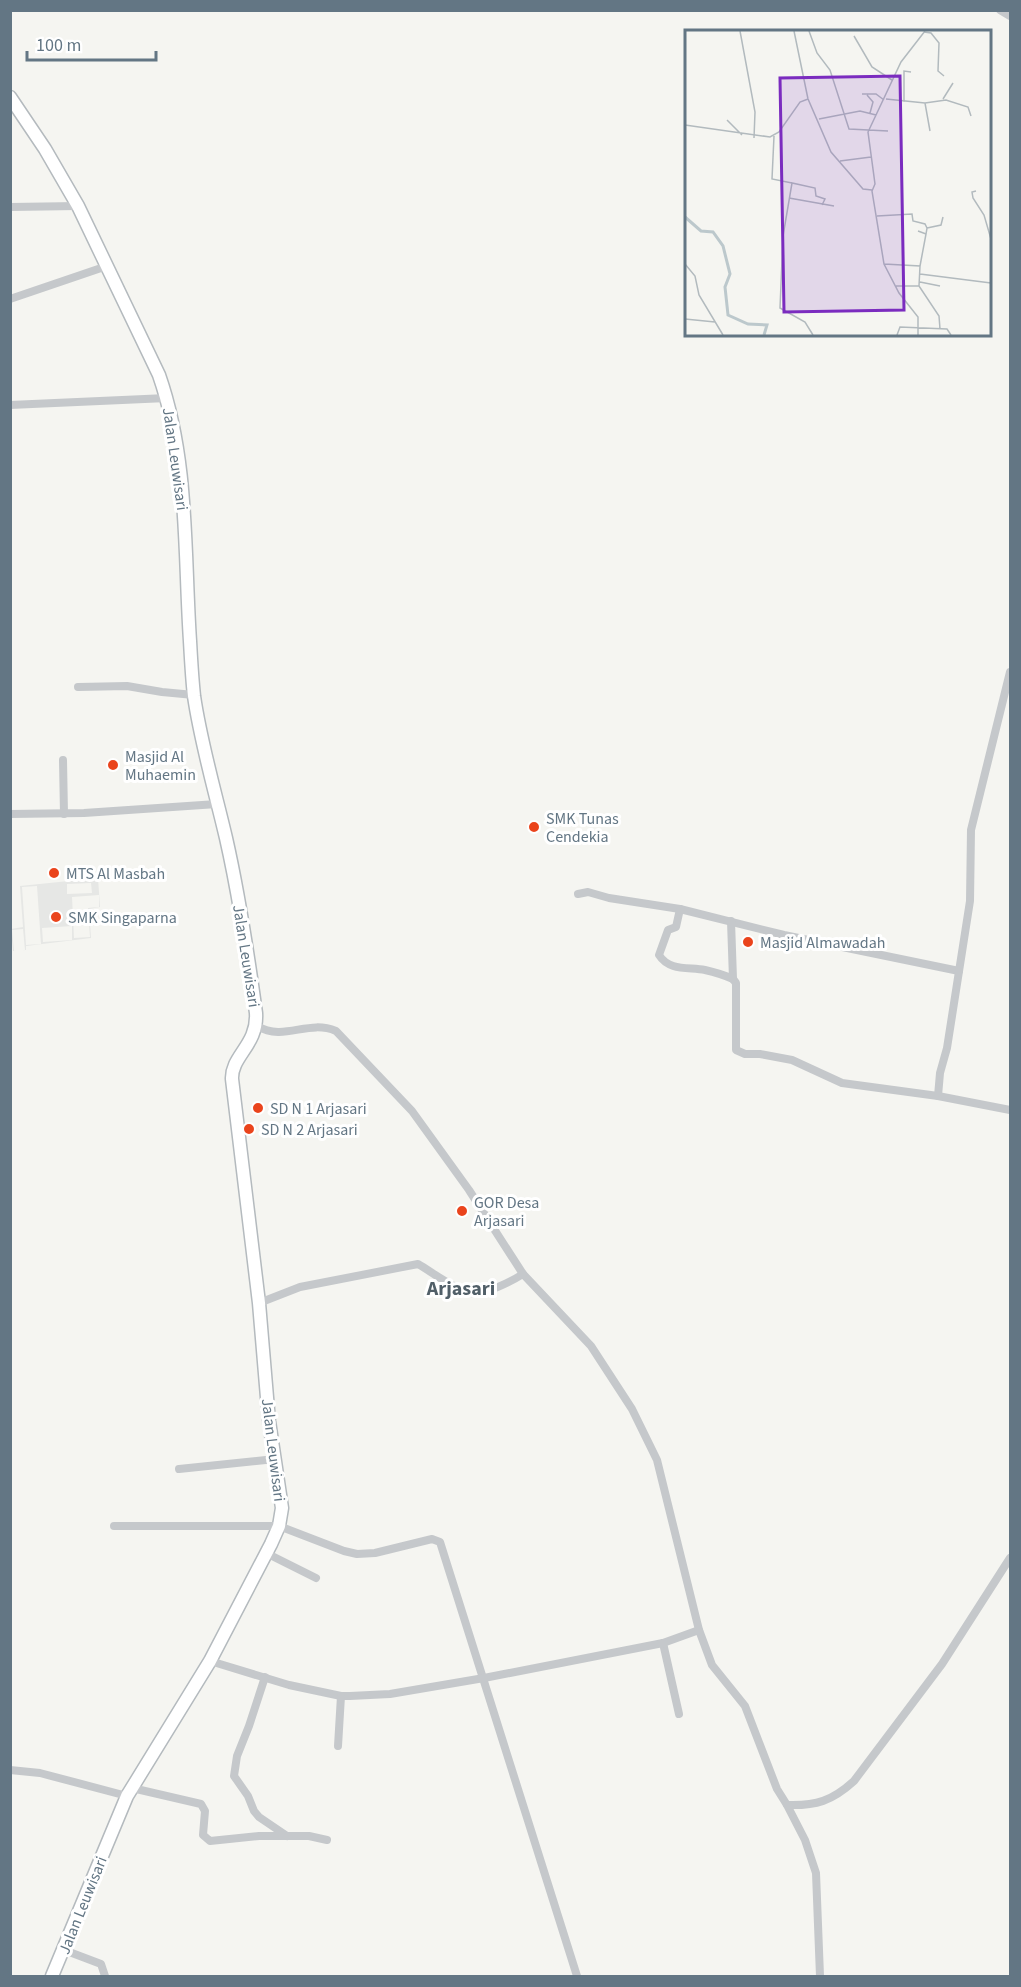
<svg xmlns="http://www.w3.org/2000/svg" width="1021" height="1987" font-family="'Source Sans 3',sans-serif">
<rect width="100%" height="100%" fill="#f5f5f1"/>
<!-- built -->
<path fill="#e6e7e5" fill-rule="evenodd" d="M98 878 100 907 89 909 91 938 26 946V950L13 951 11 929 23 927 20 886ZM91 883 92 893 67 894V884ZM37 886 41 944 26 945 22 887ZM99 895V907L88 908 90 937 74 938 72 897ZM72 926V940L43 942 42 928ZM23 929 25 950 14 951 12 930Z"/>
<g fill="none" stroke-linecap="round" stroke-linejoin="round">
<defs>
<path id="secondary" d="M10 97 45 149 78 206 159 375C189 461 184 552 190 641 191 659 192 678 194 696 201 744 215 791 226 838 239 895 248 955 256 1013 258 1045 231 1056 232 1079L259 1303 269 1421 282 1508 279 1526 271 1544 210 1661 127 1796 52 1976"/>
</defs>
<!-- secondary casing -->
<use href="#secondary" stroke="#b4babe" stroke-width="15"/>
<!-- minor -->
<g stroke="#c5c8cb" stroke-width="8">
<polyline points="1000,10 1010,16"/>
<polyline points="10,207 78,206"/>
<polyline points="10,299 107,266"/>
<polyline points="10,405 167,398"/>
<polyline points="78,687 127,686 162,692 194,695"/>
<polyline points="63,760 64,814"/>
<polyline points="10,814 84,813 217,804"/>
<polyline points="578,894 588,892 609,898 680,909 784,935 959,971"/>
<path d="M680 909 676 927 668 930 659 955C669 971 688 967 705 970 714 972 724 975 733 979L736 983V1050L745 1054H760L792 1060 842 1083 938 1096 940 1073 947 1048 970 901 971 830 1010 672"/>
<polyline points="731,921 733,979"/>
<path d="M257 1026C285 1042 307 1019 336 1031L412 1111 469 1190 523 1274 591 1346 632 1409 657 1460 699 1630 712 1665 745 1706 777 1789 787 1805C816 1806 832 1801 854 1781L942 1664 1010 1558"/>
<polyline points="938,1096 1010,1110"/>
<path d="M259 1303 300 1287 418 1264C432 1272 455 1290 471 1293 485 1295 512 1281 523 1274"/>
<polyline points="179,1469 275,1459"/>
<polyline points="114,1526 279,1526 344,1551 357,1554 375,1553 432,1539 440,1542 577,1976"/>
<polyline points="266,1553 316,1578"/>
<polyline points="663,1643 679,1714"/>
<polyline points="210,1661 289,1685 341,1696 350,1696 390,1694 484,1678 663,1643 699,1630"/>
<polyline points="265,1677 249,1726 237,1756 234,1776 248,1796 254,1811 259,1817 287,1836"/>
<polyline points="338,1746 341,1696"/>
<polyline points="10,1770 40,1773 127,1796"/>
<polyline points="132,1788 201,1804 205,1811 203,1835 210,1841 259,1836 309,1836 327,1840"/>
<polyline points="787,1805 805,1840 816,1873 820,1976"/>
<polyline points="64,1950 101,1964 105,1976"/>
</g>
<!-- secondary -->
<use href="#secondary" stroke="#fff" stroke-width="12"/>
</g>
<!-- markers -->
<g fill="#ea441c" stroke="#fff" stroke-width="2">
<circle cx="113" cy="765" r="6"/>
<circle cx="534" cy="827" r="6"/>
<circle cx="54" cy="873" r="6"/>
<circle cx="56" cy="917" r="6"/>
<circle cx="748" cy="942" r="6"/>
<circle cx="258" cy="1108" r="6"/>
<circle cx="249" cy="1129" r="6"/>
<circle cx="462" cy="1211" r="6"/>
</g>
<g text-anchor="middle" stroke-width="6" stroke-linejoin="round" paint-order="stroke">
<!-- street labels -->
<g font-size="16" fill="#637684" stroke="#fff">
<text transform="translate(176 459) rotate(82)" y="6">Jalan Leuwisari</text>
<text transform="translate(247 956) rotate(81)" y="6">Jalan Leuwisari</text>
<text transform="translate(274 1450) rotate(83)" y="6">Jalan Leuwisari</text>
<text transform="translate(82 1905) rotate(-68)" y="6">Jalan Leuwisari</text>
</g>
<!-- poi labels -->
<g font-size="16" fill="#637684" stroke="#fff" text-anchor="start">
<text x="125" y="762">Masjid Al<tspan x="125" dy="18">Muhaemin</tspan></text>
<text x="546" y="824">SMK Tunas<tspan x="546" dy="18">Cendekia</tspan></text>
<text x="66" y="879">MTS Al Masbah</text>
<text x="68" y="923">SMK Singaparna</text>
<text x="760" y="948">Masjid Almawadah</text>
<text x="270" y="1114">SD N 1 Arjasari</text>
<text x="261" y="1135">SD N 2 Arjasari</text>
<text x="474" y="1208">GOR Desa<tspan x="474" dy="18">Arjasari</tspan></text>
</g>
<!-- quarter labels -->
<g font-size="20" font-weight="bold" fill="#515f68" stroke="#fff">
<text x="461" y="1295">Arjasari</text>
</g>
</g>
<!-- overview -->
<g transform="translate(685 30)">
<rect width="306" height="306" fill="#f5f5f1"/>
<path fill="none" stroke="#bcc8cc" stroke-width="3" d="M0 187 16 201 28 202 38 216 45 244 40 257 43 285 63 294 82 295 79 305"/>
<path fill="none" stroke="#b2babe" stroke-width="1.5" d="M55 1 70 82 69 108M109 1 123 69M124 1 132 23 145 40 164 99 203 101M239 2 246 3 254 13 253 41 259 46M169 6 187 37 207 50M177 64H191L199 70M182 65 188 72 185 83M201 69 240 73 261 70 283 77 286 86M258 69 268 53M219 72V41L226 42M240 73 245 101M134 89 175 81 191 85M42 90 57 105M0 95 85 107 94 102 115 72 123 69 146 122 178 159 187 160M89 106 87 149 107 153M155 131 186 127M291 161 287 162 288 168 299 185 306 209M104 168 149 176M192 186 227 184 228 191 240 194 242 198 241 204 233 201M242 198 256 195 258 187M0 234 10 246 14 265 38 305M199 234 235 236 234 256 254 286 255 299M235 236 241 204M235 244 306 253M235 252 255 256M211 256H234M0 289 30 292M128 305 120 292 95 278 98 206 107 153 130 158 131 166 140 169 137 175M212 305 215 297 262 299 266 305M233 305V287L214 263 199 234 187 161 190 154 183 102 216 32 240 1"/>
<path fill="#7b2cbf" fill-opacity="0.15" stroke="#7b2cbf" stroke-width="3" d="M215 46 219 280 99 282 95 48Z"/>
<rect width="306" height="306" fill="none" stroke="#637684" stroke-width="3"/>
</g>
<!-- border -->
<rect width="1021" height="1987" fill="none" stroke="#637684" stroke-width="24"/>
<!-- scale -->
<path d="M27 51v9h129v-9" fill="none" stroke="#637684" stroke-width="3"/>
<text x="36" y="51" font-size="18" fill="#637684" stroke="#ffffff" stroke-width="4.5" paint-order="stroke">100 m</text>
</svg>
